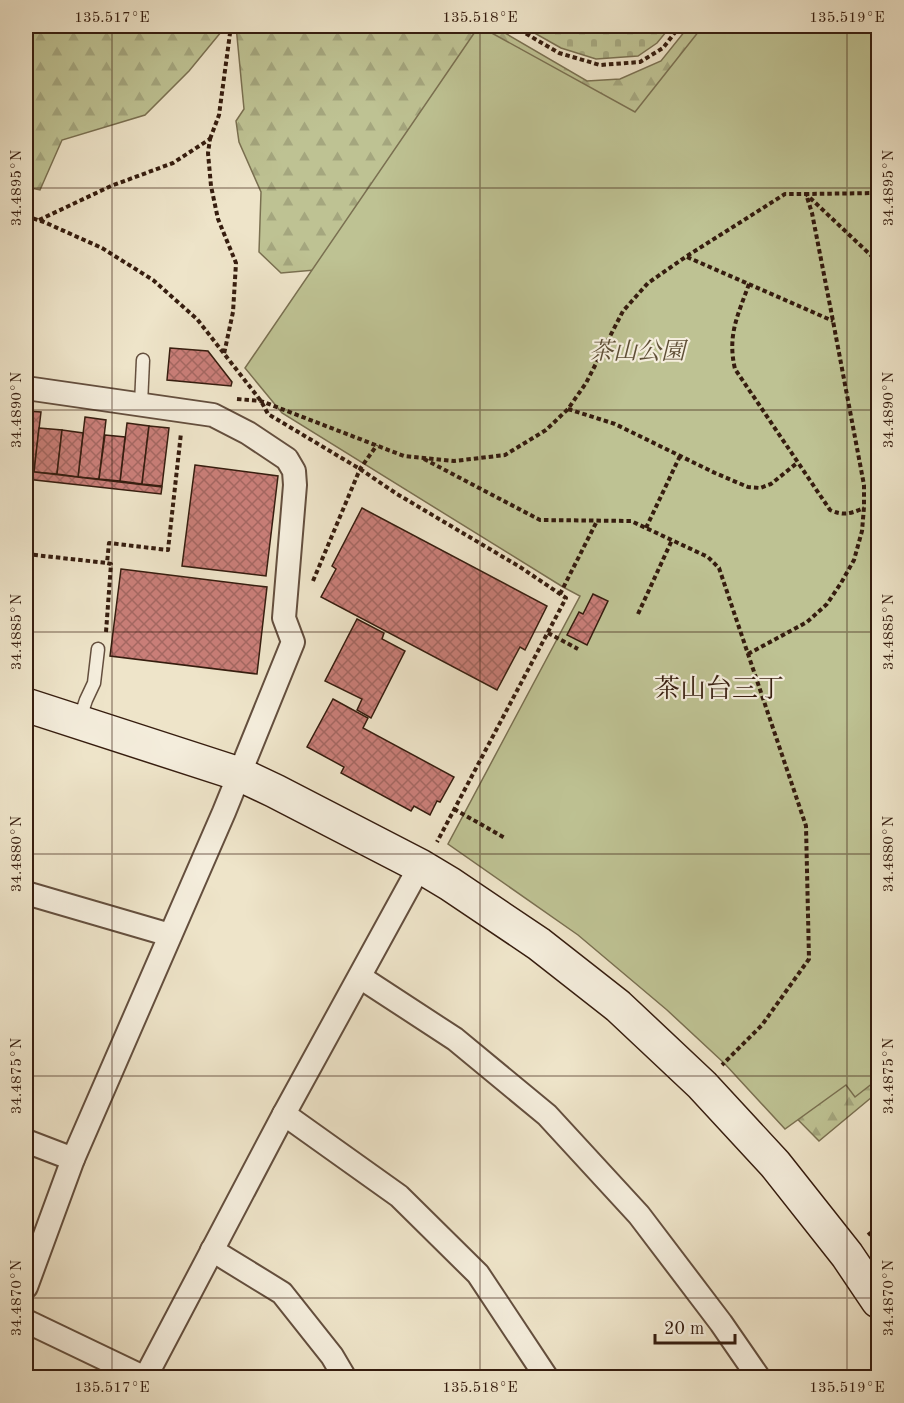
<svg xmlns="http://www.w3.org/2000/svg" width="904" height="1403" font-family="'Old Standard TT','Noto Serif JP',serif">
<defs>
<pattern id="forest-firs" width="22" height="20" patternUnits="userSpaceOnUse" patternTransform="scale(1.5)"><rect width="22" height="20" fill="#bec293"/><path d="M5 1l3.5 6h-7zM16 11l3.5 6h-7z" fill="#a4a67e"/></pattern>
<pattern id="cemetery-stones" width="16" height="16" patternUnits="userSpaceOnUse" patternTransform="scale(1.5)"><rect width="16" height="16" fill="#bec293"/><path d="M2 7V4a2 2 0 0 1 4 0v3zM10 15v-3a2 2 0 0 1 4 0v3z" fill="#a4a67e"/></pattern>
<pattern id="building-cross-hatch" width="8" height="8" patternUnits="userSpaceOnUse" patternTransform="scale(1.5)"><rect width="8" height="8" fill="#c97e78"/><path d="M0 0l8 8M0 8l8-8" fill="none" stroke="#a46761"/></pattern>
</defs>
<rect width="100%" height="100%" fill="#eee4c9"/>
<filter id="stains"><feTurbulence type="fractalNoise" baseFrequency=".00333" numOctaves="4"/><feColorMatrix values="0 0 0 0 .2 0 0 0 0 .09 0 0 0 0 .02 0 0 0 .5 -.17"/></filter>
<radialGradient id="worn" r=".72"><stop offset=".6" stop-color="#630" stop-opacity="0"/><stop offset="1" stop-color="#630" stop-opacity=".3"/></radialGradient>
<!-- forest -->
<g fill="url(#forest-firs)" stroke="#7a7051" stroke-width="1.5">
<polygon points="26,26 226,26 189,71 145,115 62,140 40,190 26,187"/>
<polygon points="236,26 493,26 587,81 620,79 661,61 689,26 878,26 878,1092 819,1141 742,1063 838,814 315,270 281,273 259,252 261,192 239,142 236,121 244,109"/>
</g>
<!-- cemetery -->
<polygon fill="url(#cemetery-stones)" stroke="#7a7051" stroke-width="1.5" points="522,26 671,26 657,43 638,56 596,59 561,48"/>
<!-- park -->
<polygon fill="#bec293" stroke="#7a7051" stroke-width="1.5" points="479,26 635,112 703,26 878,26 878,1079 855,1097 846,1085 785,1129 724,1063 667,1010 578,935 448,844 580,596 563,587 282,413 245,368"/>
<!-- building -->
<g fill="url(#building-cross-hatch)" stroke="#361d0f" stroke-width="1.5">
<polygon points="170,348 208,351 232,382 231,386 167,380"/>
<polygon points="26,411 41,412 34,472 26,471"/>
<polygon points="85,417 106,420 99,479 78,477"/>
<polygon points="127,423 149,426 142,484 120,481"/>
<polygon points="149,426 169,428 162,486 142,484"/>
<polygon points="39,428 62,430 57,474 34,472"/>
<polygon points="62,430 83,433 78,477 57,474"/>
<polygon points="105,435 125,437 120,481 99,479"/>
<polygon points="195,465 278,476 266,576 182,566"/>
<polygon points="26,471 162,487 161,494 26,479"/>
<polygon points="362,508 547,606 525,650 520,647 497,690 321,597 336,569 332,566"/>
<polygon points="121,569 267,587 257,674 110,656"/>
<polygon points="593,594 608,601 587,645 567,635 579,612 583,614"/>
<polygon points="357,619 384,633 382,639 405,651 371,718 357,710 362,699 325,681"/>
<polygon points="333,699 368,718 363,728 454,777 440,802 437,801 430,815 414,806 411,811 341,773 344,767 307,747"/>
</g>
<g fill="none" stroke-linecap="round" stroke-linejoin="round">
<defs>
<g id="lane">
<polyline points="141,404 143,360"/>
<polyline points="79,721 86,700 94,683 98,649"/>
</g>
<g id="street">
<polyline points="26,388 213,415 248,433 287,459 294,471 295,485 284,618 293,642 224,812 73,1159 26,1287"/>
<polyline points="26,893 170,935"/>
<polyline points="360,977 455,1039 547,1115 639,1215 721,1323 759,1378"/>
<polyline points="284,1114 399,1196 478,1274 547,1378"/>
<polyline points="26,1141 73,1159"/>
<polyline points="212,1250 282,1293 332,1356 345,1378"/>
<polyline points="26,1321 145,1378 284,1114 420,866"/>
</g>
<polyline id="secondary" points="26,705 239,774 275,791 420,866 450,884 539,944 618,1006 702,1085 775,1164 847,1255 878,1301"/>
</defs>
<!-- lane casing -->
<use href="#lane" stroke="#644f3e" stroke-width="15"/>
<!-- street casing -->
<use href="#street" stroke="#644f3e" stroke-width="26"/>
<!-- secondary casing -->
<use href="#secondary" stroke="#361d0f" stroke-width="36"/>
<!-- path -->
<g stroke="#361d0f" stroke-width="4" stroke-dasharray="4.5 3" stroke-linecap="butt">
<polyline points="513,26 559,53 600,65 640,62 663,48 680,26"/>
<polyline points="210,139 219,115 231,26"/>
<polyline points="26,216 44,222 102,248 153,280 197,319 261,401 268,414 360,469 397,494 520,567 566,598 437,842"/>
<polyline points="39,220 111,186 173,163 210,139 208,153 211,186 218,219 236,263 233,312 224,354"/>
<polyline points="687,257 833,321"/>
<path d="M749 284C738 315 727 335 735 369L830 510C844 516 849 514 864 508"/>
<polyline points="237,399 261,401 404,456 454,461 505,455 546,430 568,409 586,383 623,311 648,283 687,256 785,194 806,194 878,262"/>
<polyline points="568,409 615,424 715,473 748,487 760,488 771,484 797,463"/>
<polyline points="424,459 540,520 631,521 708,557 719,568 806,826 809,959 762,1025 722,1065"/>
<polyline points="646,528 680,456"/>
<polyline points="26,554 107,563"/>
<polyline points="313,581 360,469 377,445"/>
<polyline points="560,594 597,521"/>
<polyline points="638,614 672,540"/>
<polyline points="106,632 111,564 107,563 109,543 168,550 181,433"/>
<polyline points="548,633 578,649"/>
<polyline points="748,654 807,622 827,604 841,583 854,560 862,531 864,507 864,485 833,321 812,213 806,194 878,193"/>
<polyline points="454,809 505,838"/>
<polyline points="868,1235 878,1227"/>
</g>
<!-- lane -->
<use href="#lane" stroke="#f4eddc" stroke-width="12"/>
<!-- street -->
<use href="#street" stroke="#f4eddc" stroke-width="22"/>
<!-- secondary -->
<use href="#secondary" stroke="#f4eddc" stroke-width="33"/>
</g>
<!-- ticks -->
<path fill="none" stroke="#361d0f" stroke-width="1.5" stroke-opacity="0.45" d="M112 26V1378M480 26V1378M847 26V1378M26 188H878M26 410H878M26 632H878M26 854H878M26 1076H878M26 1298H878"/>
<g text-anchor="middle" stroke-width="4.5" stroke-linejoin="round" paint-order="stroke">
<!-- park labels -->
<g font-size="24" font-style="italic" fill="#5f4f37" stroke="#f4eddc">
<text x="637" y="359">茶山公園</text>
</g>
<!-- neighbourhood labels -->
<g font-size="26" fill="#361d0f" stroke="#f4eddc">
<text x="719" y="697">茶山台三丁</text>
</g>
</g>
<!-- margin -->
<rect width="904" height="1403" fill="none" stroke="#eee4c9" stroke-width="66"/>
<!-- scale -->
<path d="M655 1334v9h80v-9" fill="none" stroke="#361d0f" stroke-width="3"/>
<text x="664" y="1334" font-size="18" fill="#361d0f" stroke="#f4eddc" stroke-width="4.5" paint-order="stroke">20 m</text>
<rect x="33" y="33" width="838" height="1337" fill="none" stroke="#361d0f" stroke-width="2"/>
<g font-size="15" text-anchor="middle" fill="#361d0f">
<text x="112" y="22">135.517°E</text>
<text x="480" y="22">135.518°E</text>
<text x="847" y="22">135.519°E</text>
<text transform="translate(16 188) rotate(-90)" y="5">34.4895°N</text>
<text transform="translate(888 188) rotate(-90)" y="5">34.4895°N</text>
<text transform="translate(16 410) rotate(-90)" y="5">34.4890°N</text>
<text transform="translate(888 410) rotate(-90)" y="5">34.4890°N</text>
<text transform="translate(16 632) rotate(-90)" y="5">34.4885°N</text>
<text transform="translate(888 632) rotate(-90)" y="5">34.4885°N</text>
<text transform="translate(16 854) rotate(-90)" y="5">34.4880°N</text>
<text transform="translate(888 854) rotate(-90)" y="5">34.4880°N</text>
<text transform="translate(16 1076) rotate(-90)" y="5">34.4875°N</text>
<text transform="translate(888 1076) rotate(-90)" y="5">34.4875°N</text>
<text transform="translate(16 1298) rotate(-90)" y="5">34.4870°N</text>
<text transform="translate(888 1298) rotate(-90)" y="5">34.4870°N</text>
<text x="112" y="1392">135.517°E</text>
<text x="480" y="1392">135.518°E</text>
<text x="847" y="1392">135.519°E</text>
</g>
<rect width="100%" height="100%" filter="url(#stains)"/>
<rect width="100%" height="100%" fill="url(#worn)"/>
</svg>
